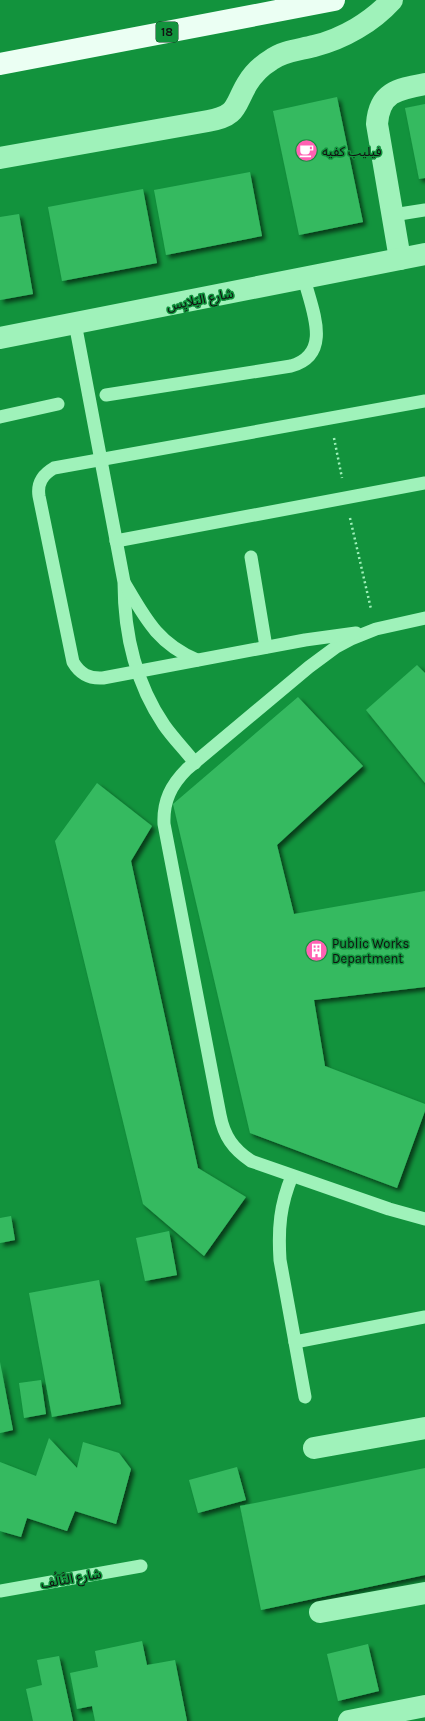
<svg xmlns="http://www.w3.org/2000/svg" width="425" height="1721" font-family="Karla,'Noto Sans Arabic',sans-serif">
<defs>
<filter id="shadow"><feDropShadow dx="3.5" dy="3.5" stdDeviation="2" flood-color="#0009"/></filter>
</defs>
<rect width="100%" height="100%" fill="#12933d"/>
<!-- building -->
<g fill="#36ba61" filter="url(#shadow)">
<polygon points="337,97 363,222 299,235 273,111"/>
<polygon points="425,104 425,178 419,179 405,108"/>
<polygon points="250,172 262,236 166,255 154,190"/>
<polygon points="143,189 157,263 62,281 48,207"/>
<polygon points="19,214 33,294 0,300 0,217"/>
<polygon points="417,665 425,673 425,783 366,710"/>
<polygon points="298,697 363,766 277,845 294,914 425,891 425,987 314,1000 325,1066 425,1104 425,1111 397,1188 250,1133 173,804"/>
<polygon points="97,783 152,826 131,861 198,1168 246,1197 204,1256 143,1204 55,841"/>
<polygon points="11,1216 15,1240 0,1243 0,1218"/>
<polygon points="169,1231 177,1275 145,1281 136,1238"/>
<polygon points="99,1280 121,1404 52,1417 29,1293"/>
<polygon points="0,1362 13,1430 0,1433"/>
<polygon points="41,1380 46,1414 24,1418 19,1383"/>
<polygon points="49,1438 77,1468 83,1442 119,1453 131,1469 116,1524 75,1511 67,1531 27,1518 21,1537 0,1531 0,1462 36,1476"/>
<polygon points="237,1467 246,1500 198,1513 189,1480"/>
<polygon points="425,1468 425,1575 261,1610 240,1506"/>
<polygon points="142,1641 147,1665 175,1660 187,1721 95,1721 92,1706 77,1709 70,1673 98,1667 95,1651"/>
<polygon points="368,1644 379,1691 338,1701 327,1654"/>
<polygon points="59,1656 73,1721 33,1721 26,1689 42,1685 37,1660"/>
</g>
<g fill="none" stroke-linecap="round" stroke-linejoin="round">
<!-- path -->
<g stroke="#9ff2ba" stroke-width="2.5" stroke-dasharray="2 3" stroke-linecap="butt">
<polyline points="334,438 342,478"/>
<polyline points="350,518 371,609"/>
</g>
<!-- lane -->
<g stroke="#9ff2ba" stroke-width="13">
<polyline points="393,215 425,210"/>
<path d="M75 323 124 582C124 633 135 682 164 725 173 738 185 750 195 763"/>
<path d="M106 395 291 366C334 354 311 308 304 278"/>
<polyline points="0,417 58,404"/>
<polyline points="116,541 425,483"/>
<polyline points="251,557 266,647"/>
<path d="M125 584C145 618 158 644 197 660"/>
<path d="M425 618 376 629 351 639 336 647 309 667 187 769C171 785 163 801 164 824L220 1115C224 1136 233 1149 251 1161L389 1209 425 1219"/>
<path d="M356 633 305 640 103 678C89 679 80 674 73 662L39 496C37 483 42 475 54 468L425 401"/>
<path d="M292 1176C280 1205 278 1228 280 1260L305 1397"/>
<polyline points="295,1342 425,1317"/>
<polyline points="0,1591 141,1566"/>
</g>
<!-- street -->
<g stroke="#9ff2ba" stroke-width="22">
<path d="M0 158 208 121C238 116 234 106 247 84 253 74 261 66 271 60 283 51 299 50 314 46 343 39 372 22 392 0"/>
<path d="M400 259 377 124C379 92 398 89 425 84"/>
<polyline points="0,338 425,254"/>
<polyline points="314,1448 425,1428"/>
<polyline points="320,1612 425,1593"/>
<polyline points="349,1721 425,1706"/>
</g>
<!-- primary -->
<polyline stroke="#ebfff3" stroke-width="22" points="0,64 334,0"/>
</g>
<!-- icons -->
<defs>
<symbol id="cafe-disc" viewBox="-11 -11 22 22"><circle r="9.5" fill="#ff61b3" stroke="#12933d"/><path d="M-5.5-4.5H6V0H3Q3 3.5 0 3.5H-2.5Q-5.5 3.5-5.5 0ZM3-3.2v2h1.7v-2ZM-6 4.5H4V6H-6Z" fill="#fff"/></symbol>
<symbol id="building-disc" viewBox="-11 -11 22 22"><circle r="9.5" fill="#ff61b3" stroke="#12933d"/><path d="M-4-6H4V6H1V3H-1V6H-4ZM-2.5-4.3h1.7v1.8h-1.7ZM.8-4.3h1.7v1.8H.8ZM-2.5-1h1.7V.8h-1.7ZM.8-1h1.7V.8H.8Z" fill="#fff"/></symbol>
</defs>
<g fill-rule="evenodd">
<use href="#cafe-disc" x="294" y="138" width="25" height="25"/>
<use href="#building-disc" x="304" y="938" width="25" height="25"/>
</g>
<g text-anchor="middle" stroke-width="3" stroke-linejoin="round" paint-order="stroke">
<!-- shield labels -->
<rect fill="#12933d" stroke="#11381e" stroke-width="1" x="156" y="22" width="22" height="20" rx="3"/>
<g font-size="12" font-weight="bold" fill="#111">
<text x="167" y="36">18</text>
</g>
<!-- poi labels -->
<g font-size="13" fill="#111" stroke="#12933d" text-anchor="start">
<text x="322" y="156">فيليب كفيه</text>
<text x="332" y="948">Public Works<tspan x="332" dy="15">Department</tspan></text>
</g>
<!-- street labels -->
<g font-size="13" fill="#111" stroke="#12933d">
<text transform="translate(200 299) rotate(-11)" y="5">شارع اليَلايِس</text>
<text transform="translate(71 1578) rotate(-10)" y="5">شارع التَّآلُف</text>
</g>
</g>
</svg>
